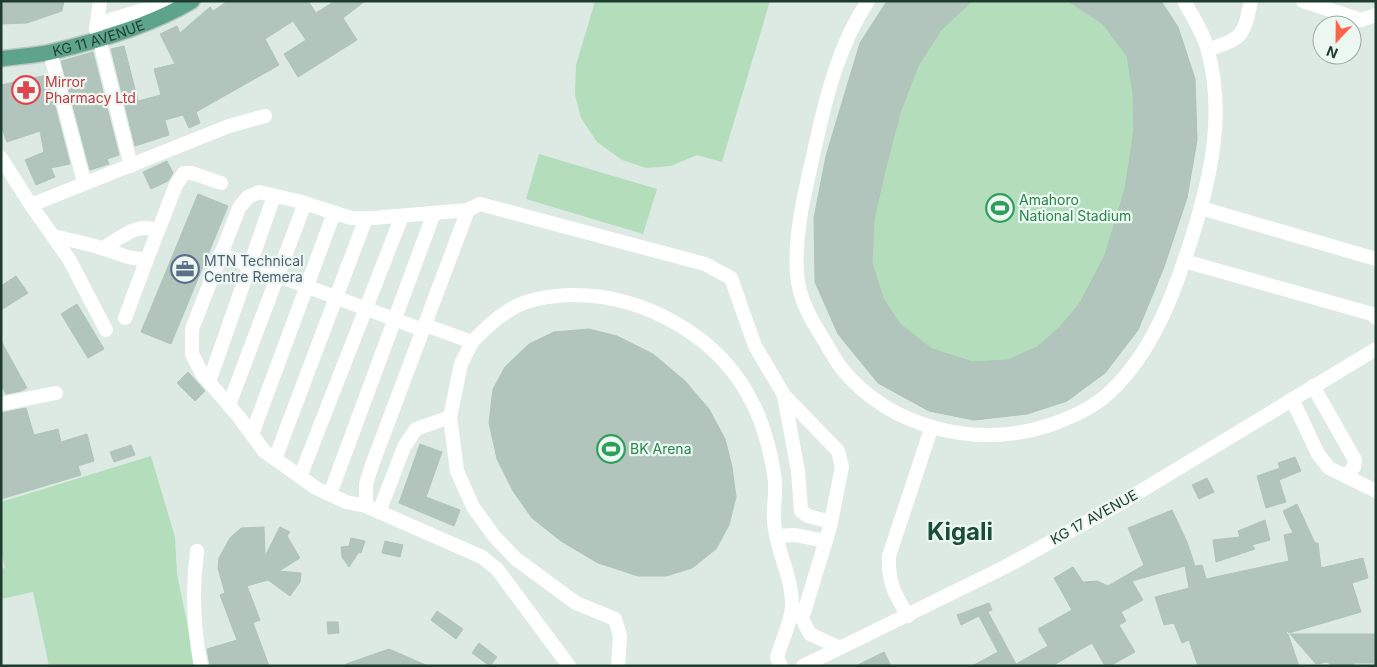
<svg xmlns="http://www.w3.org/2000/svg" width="1377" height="667" font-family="Inter,sans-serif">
<rect width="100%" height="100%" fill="#ddeae3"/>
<!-- green -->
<g fill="#b4debb">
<polygon points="595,1 770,1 722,162 697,155 671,166 646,168 622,160 597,142 581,118 575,95 576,65"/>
<polygon points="887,1 1161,1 1178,27 1195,79 1197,140 1187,198 1164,267 1138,330 1105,373 1067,401 1027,414 974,420 929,411 878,383 838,334 826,156 860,43"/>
<polygon points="539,154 657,189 643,234 526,199"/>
<polygon points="151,456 175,537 177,574 196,666 49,666 33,592 1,599 1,569 5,568 1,550 1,502"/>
</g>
<!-- building -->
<g fill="#b2c5bc" stroke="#afc4ba">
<polygon points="1,1 64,1 62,11 27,23 1,24"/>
<polygon points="228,1 308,1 316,13 335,1 365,1 343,18 357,40 298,77 284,54 306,40 293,21 265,39 279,65 196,112 200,123 189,128 183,115 165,120 169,135 135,146 111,49 124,46 138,101 161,95 154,69 175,64 160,34 177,26 180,33 210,7 213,11"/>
<polygon points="887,1 972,1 941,30 918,66 900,113 885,171 874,219 872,263 883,298 900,324 932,349 973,362 1008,360 1037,347 1059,328 1080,303 1105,255 1125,189 1134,130 1133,93 1127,56 1103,24 1068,1 1161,1 1178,27 1195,79 1197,140 1187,198 1164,267 1138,330 1105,373 1067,401 1027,414 974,420 929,411 878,383 838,334 815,282 814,218 826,156 860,43"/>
<polygon points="93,52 119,155 107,159 109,164 90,170 61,61"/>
<polygon points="47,75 70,164 51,168 55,177 36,185 25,160 44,152 40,131 7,142 1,126 1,85"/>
<polygon points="167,161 173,173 168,181 151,189 143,172"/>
<polygon points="198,194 228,206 171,344 141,332"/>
<polygon points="16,276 28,293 1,310 1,286"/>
<polygon points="77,304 104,349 88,358 61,314"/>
<polygon points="589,329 617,336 653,354 685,381 709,409 725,439 732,467 736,497 729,525 716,549 692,568 666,576 638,576 598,563 561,541 532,518 513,491 497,459 489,423 493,389 505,367 529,344 554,332"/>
<polygon points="1,341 27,388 21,391 6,394 1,385"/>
<polygon points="188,372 205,391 195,401 177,383"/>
<polygon points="26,408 34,435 58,429 61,442 87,434 94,461 78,466 81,475 1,499 1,413"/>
<polygon points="420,444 442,452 426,497 460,510 454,526 399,503"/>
<polygon points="131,445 135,455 114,462 110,452"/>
<polygon points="1295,457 1301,471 1279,480 1286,502 1266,508 1257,476 1280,468 1278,463"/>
<polygon points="1207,478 1214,492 1199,499 1192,485"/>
<polygon points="1297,504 1315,543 1318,543 1321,568 1363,558 1368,578 1352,583 1361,612 1289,633 1287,631 1286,634 1288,634 1299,666 1198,666 1189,640 1182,643 1174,623 1164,625 1155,597 1189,588 1185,566 1132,581 1143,600 1121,612 1126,621 1119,625 1135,652 1110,666 1105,666 1092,643 1052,666 972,666 998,652 979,616 961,625 957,615 989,603 992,610 988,612 1016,664 1048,646 1038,629 1072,610 1054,578 1073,567 1083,582 1097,581 1108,586 1144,565 1128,528 1172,510 1187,542 1195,566 1202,565 1206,579 1289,561 1284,535 1293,533 1283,511"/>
<polygon points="1265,520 1270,540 1252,545 1255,549 1216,562 1213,540 1240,537 1238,531"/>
<polygon points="264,527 265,556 280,527 290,532 287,536 300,558 279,571 301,573 300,582 290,596 268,580 247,586 260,620 253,623 269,666 210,666 207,649 237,640 220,595 225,593 218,568 219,558 230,538 241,528"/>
<polygon points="351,538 365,541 361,553 359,552 349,567 342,557 341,547 349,546"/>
<polygon points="385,541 403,545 400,557 382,553"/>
<polygon points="437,611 463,629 456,639 431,620"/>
<polygon points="327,622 338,622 339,633 328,634"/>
<polygon points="1290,634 1376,634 1376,663 1353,663 1354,666 1331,666 1328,662 1316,664"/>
<polygon points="479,643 497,657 490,666 472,653"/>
<polygon points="389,649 428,666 346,666 346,664"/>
<polygon points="884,652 891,666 856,666"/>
</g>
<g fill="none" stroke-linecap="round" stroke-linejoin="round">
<defs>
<g id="major">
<path id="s1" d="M1 59C18 56 35 56 51 52 98 41 150 26 192 1"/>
</g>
</defs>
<!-- major casing -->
<use href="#major" stroke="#bcc4c1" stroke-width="18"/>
<!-- minor -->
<g stroke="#fff" stroke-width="14">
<path d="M868 1C839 44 826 97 815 147 806 188 794 232 797 274 799 299 811 320 824 340 830 350 835 360 842 369 892 429 977 449 1050 425 1070 418 1093 408 1109 393 1153 352 1174 294 1192 237 1211 176 1225 115 1208 51 1204 34 1193 17 1184 1"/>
<polyline points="1303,1 1361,20 1376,15"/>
<polyline points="97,24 156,6 185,5"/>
<polyline points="96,30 100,1"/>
<polyline points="99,38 131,166"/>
<path d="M1208 50C1243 37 1243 38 1251 1"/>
<polyline points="50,52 84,182"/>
<polyline points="1,158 31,205 69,259 106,330"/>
<polyline points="31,205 229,126 265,116"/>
<polyline points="1201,208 1376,259"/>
<polyline points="158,231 176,185 184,173 192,173 221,183"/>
<path d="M53 236C69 240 85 243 101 248 117 252 128 260 147 259L158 231C138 221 121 238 103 248"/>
<polyline points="220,254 423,330"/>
<polyline points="1184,261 1372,314 1376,318"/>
<polyline points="125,318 147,259"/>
<path d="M425 325 472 342C484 330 498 316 513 308 530 298 552 296 571 295 644 294 721 337 753 404 764 426 772 456 775 481 776 494 773 508 774 522 776 551 793 577 792 607 791 623 781 642 777 658L781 666"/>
<polyline points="209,382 274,196"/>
<polyline points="1313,386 1355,460 1354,467 1346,476"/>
<polyline points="784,396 798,471 801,511 808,516 831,522"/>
<polyline points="1292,399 1318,454 1329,468 1376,491"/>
<polyline points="1,404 56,393"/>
<polyline points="229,405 305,203"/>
<polyline points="450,417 457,471 473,507 494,536 516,559 576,603 615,619 620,636 618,666"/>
<polyline points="252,434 334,213"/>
<polyline points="275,459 366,218"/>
<polyline points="300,477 402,216"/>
<polyline points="330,494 434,213"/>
<polyline points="366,506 346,502 316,488 264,451 239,417 202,374 192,354 192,329 239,208 248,197 259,192 298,201 351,218 373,218 468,210"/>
<polyline points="379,512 404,447 416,429 450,417 461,364 472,342"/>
<polyline points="777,536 795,535 826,541"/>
<path d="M197 551C192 590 193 627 201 666"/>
<path d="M908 616C894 593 888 583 889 556L931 429"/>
<polyline points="569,666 497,569 482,557 366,506 366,484 372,465 468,210 480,204 705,264 731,278 755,346 784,395 838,451 842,467 830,527 802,619 810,634 840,648"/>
<polyline points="803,666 1005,567 1121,503 1376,349"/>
</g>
<!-- major -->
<use href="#major" stroke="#5ea38b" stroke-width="15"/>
</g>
<!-- icons -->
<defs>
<symbol id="pharmacy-ring" viewBox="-11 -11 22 22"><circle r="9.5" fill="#edf7f1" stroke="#e0444e" stroke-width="1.5"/><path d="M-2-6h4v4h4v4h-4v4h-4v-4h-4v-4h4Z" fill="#e0444e"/></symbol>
<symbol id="stadium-ring" viewBox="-11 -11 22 22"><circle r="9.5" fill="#edf7f1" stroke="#2e9e5b" stroke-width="1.5"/><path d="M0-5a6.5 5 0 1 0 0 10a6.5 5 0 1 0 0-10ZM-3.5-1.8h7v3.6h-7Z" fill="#2e9e5b"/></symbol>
<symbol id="office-ring" viewBox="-11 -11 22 22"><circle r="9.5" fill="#edf7f1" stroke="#5c6f8a" stroke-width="1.5"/><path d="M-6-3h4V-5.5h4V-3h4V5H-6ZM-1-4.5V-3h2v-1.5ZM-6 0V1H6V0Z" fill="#5c6f8a"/></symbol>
</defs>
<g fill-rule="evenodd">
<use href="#pharmacy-ring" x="10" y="74" width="32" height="32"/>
<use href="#stadium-ring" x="984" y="192" width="32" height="32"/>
<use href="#office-ring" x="169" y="253" width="32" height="32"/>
<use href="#stadium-ring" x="595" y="433" width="32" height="32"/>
</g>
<g text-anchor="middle" stroke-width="4.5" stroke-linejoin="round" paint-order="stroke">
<!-- street labels -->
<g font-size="14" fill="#1e3b30" stroke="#edf7f1">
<text dy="5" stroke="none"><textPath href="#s1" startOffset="100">KG 11 AVENUE</textPath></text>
<text transform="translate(1094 517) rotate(-29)" y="5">KG 17 AVENUE</text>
</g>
<!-- health labels -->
<g font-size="14" fill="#be3a42" stroke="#edf7f1" text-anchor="start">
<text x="45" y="87">Mirror<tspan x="45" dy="16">Pharmacy Ltd</tspan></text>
</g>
<!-- leisure labels -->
<g font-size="14" fill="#27864d" stroke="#edf7f1" text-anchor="start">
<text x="1019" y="205">Amahoro<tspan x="1019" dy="16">National Stadium</tspan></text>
<text x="630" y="454">BK Arena</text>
</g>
<!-- service labels -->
<g font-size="14" fill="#4e5e75" stroke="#edf7f1" text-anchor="start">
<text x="204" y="266">MTN Technical<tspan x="204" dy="16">Centre Remera</tspan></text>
</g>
<!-- town labels -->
<g font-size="24" font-weight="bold" fill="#194d3c" stroke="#edf7f1">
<text x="960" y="540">Kigali</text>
</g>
</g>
<!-- border -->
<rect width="1377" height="667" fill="none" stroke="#1e3b30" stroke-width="5"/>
<!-- north arrow -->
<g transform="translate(1337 40) rotate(202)"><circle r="24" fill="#edf7f1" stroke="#9aaca4"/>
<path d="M0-4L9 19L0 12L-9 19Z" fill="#fc654a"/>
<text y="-8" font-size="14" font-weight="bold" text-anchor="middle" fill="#1e3b30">N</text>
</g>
</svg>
